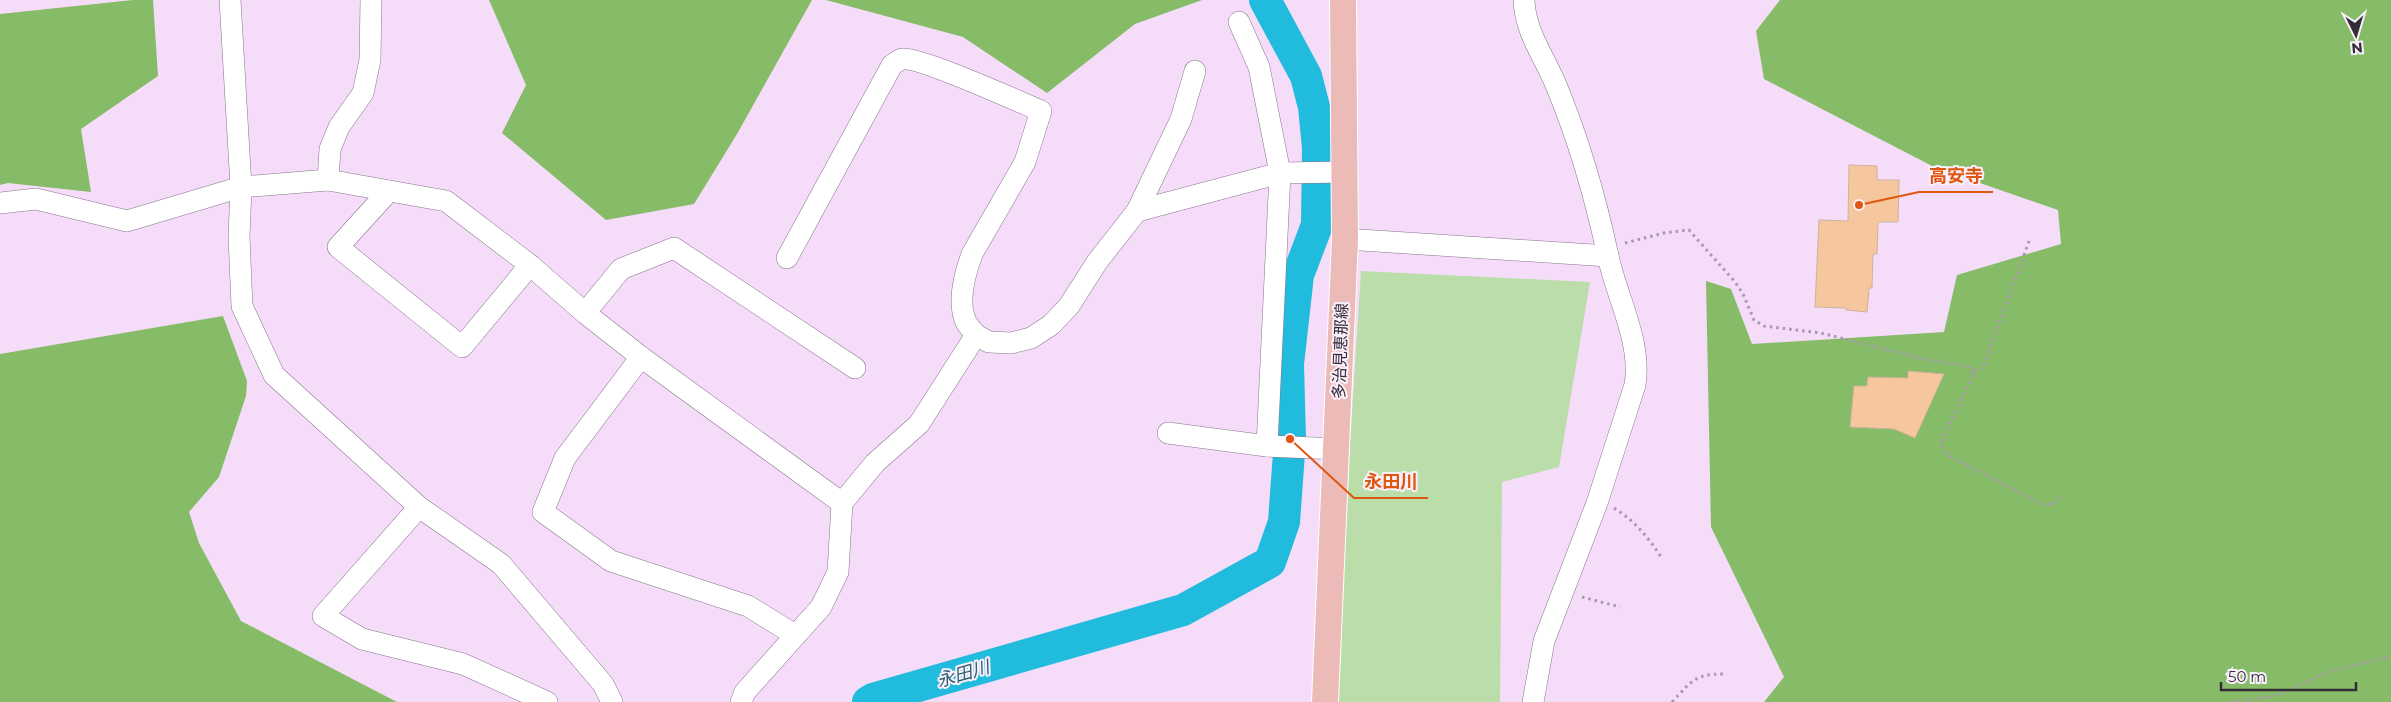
<svg xmlns="http://www.w3.org/2000/svg" width="2391" height="702" font-family="Montserrat,'Noto Sans JP',sans-serif">
<rect width="100%" height="100%" fill="#f5ddf9"/>
<!-- green -->
<polygon fill="#badda9" points="1361,271 1590,282 1559,467 1502,482 1500,702 1336,702 1336,665"/>
<!-- forest -->
<g fill="#86bb68">
<polygon points="133,0 153,0 158,76 81,129 91,192 8,183 0,185 0,14"/>
<polygon points="489,0 812,0 737,134 694,204 606,220 502,133 526,85"/>
<polygon points="826,0 1202,0 1135,24 1047,93 963,37"/>
<polygon points="1780,0 2391,0 2391,702 1764,702 1784,677 1711,527 1706,281 1731,289 1752,344 1944,332 1957,275 2061,244 2058,210 1934,167 1764,79 1756,31"/>
<polygon points="223,316 247,381 246,396 219,477 189,512 199,543 241,621 397,702 0,702 0,354"/>
</g>
<g fill="none" stroke-linecap="round" stroke-linejoin="round">
<!-- river -->
<polyline stroke="#21bbdd" stroke-width="32" points="868,702 873,699 1183,610 1270,562 1284,522 1290,439 1288,364 1298,275 1317,225 1318,148 1314,107 1306,76 1265,0"/>
</g>
<!-- building -->
<g fill="#f6c79f" stroke="#ceb29b">
<polygon points="1849,165 1877,166 1877,180 1899,180 1898,222 1878,222 1877,254 1873,254 1872,288 1869,288 1867,312 1846,310 1846,308 1815,307 1819,220 1848,221"/>
<polygon points="1908,371 1944,374 1915,438 1894,429 1850,427 1854,386 1867,386 1868,377 1908,378"/>
</g>
<g fill="none" stroke-linecap="round" stroke-linejoin="round">
<defs>
<g id="minor">
<polyline points="230,0 241,187 239,237 242,306 274,375 419,507 501,564 603,684 612,702"/>
<path d="M1524 0C1525 32 1544 56 1556 85 1578 138 1596 200 1608 256 1617 298 1642 342 1635 385L1597 503 1544 641 1533 702"/>
<polyline points="328,180 330,149 339,127 363,93 370,60 371,0"/>
<polyline points="389,191 338,247 462,347 530,265"/>
<polyline points="0,203 36,199 127,221 241,187 328,180 446,201 530,265 585,313 641,357 842,503"/>
<polyline points="1137,211 1181,119 1195,71"/>
<polyline points="1345,239 1608,256"/>
<path d="M787 258 892 65C895 63 899 60 902 59 918 56 1020 102 1041 111L1025 162 972 254C965 273 957 302 966 322 968 326 973 331 976 335"/>
<polyline points="585,313 621,269 674,248 855,368"/>
<polyline points="641,357 565,458 543,512 611,561 748,606 795,635"/>
<polyline points="1168,433 1267,446 1280,173 1259,67 1239,22"/>
<polyline points="1267,446 1337,449"/>
<polyline points="419,507 323,616 362,639 463,664 547,702"/>
<polyline points="741,702 745,692 821,607 838,572 842,503 875,463 919,424 976,335 989,342 1011,343 1031,338 1051,325 1069,306 1097,262 1137,211 1280,173 1345,172"/>
</g>
<polyline id="major" points="1325,702 1345,239 1343,0"/>
</defs>
<!-- minor casing -->
<use href="#minor" stroke="#88738c" stroke-width="22"/>
<!-- major casing -->
<use href="#major" stroke="#fff" stroke-width="28"/>
<!-- path -->
<g stroke="#a997ad" stroke-width="3" stroke-dasharray="2.5 4" stroke-linecap="butt">
<polyline points="1625,243 1664,233 1689,230 1735,282 1743,294 1754,320 1764,326 1821,333 1924,359 1971,367 1974,374 1942,438 1942,446 1947,455 2044,505 2054,504 2061,497"/>
<polyline points="1974,374 1984,365 2029,241"/>
<path d="M1614 508C1635 521 1648 537 1661 557"/>
<polyline points="1582,597 1620,607"/>
<path d="M1672 702C1692 681 1694 674 1724 674"/>
<polyline points="2230,702 2275,696 2331,671 2391,656"/>
</g>
<!-- minor -->
<use href="#minor" stroke="#fff" stroke-width="21"/>
<!-- major -->
<use href="#major" stroke="#edbbb7" stroke-width="26"/>
</g>
<g text-anchor="middle" stroke-width="4" stroke-linejoin="round" paint-order="stroke">
<!-- street labels -->
<g font-size="16" fill="#352c37" stroke="#faf0fb">
<text transform="translate(1340 351) rotate(-88)" y="6">多治見恵那線</text>
</g>
<!-- water labels -->
<g font-size="18" font-style="italic" fill="#29606f" stroke="#faf0fb">
<text transform="translate(963 674) rotate(-16)" y="6">永田川</text>
</g>
</g>
<!-- callouts -->
<path fill="none" stroke="#df570e" stroke-width="2" d="M1859 205L1919 192H1993M1290 439L1354 498H1428"/>
<g fill="#df570e" stroke="#faf0fb" stroke-width="2">
<circle cx="1859" cy="205" r="5"/>
<circle cx="1290" cy="439" r="5"/>
</g>
<g font-size="18" text-anchor="middle" font-weight="bold" fill="#df570e" stroke="#faf0fb" stroke-width="4" stroke-linejoin="round" paint-order="stroke">
<text x="1956" y="182">高安寺</text>
<text x="1391" y="488">永田川</text>
</g>
<!-- north arrow -->
<g transform="translate(2356 35) rotate(175)" stroke="#faf0fb" stroke-width="4" paint-order="stroke">
<path d="M0-4L9 19L0 12L-9 19Z" fill="#352c37"/>
<text y="-8" font-size="14" font-weight="bold" text-anchor="middle" fill="#352c37">N</text>
</g>
<!-- scale -->
<path d="M2221 682v8h135v-8" fill="none" stroke="#352c37" stroke-width="2.5"/>
<text x="2228" y="682" font-size="15" fill="#352c37" stroke="#faf0fb" stroke-width="4" paint-order="stroke">50 m</text>
</svg>
